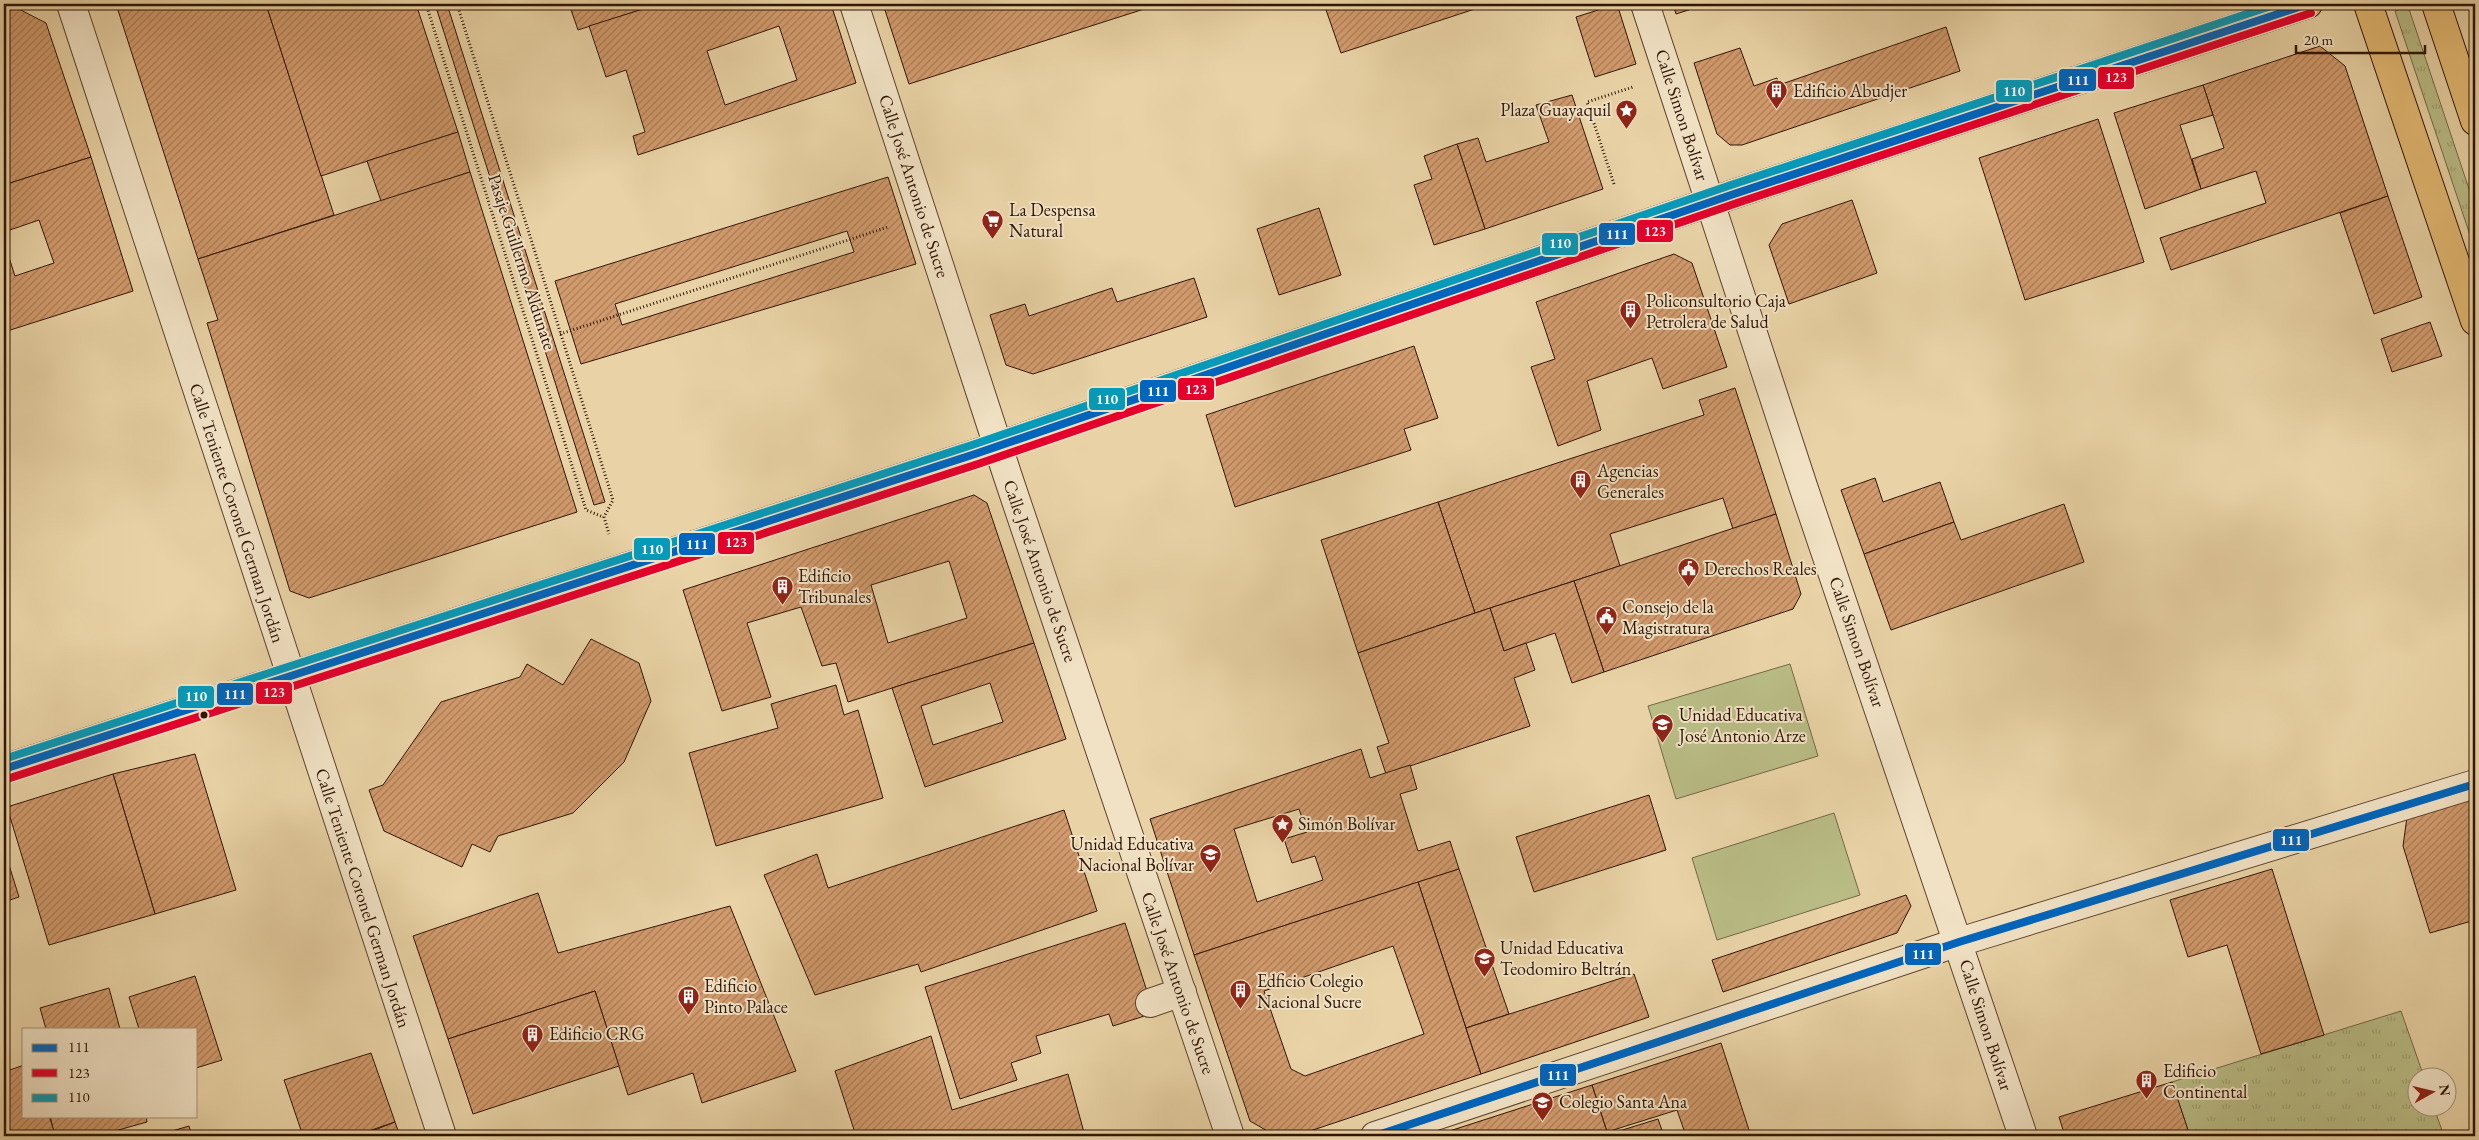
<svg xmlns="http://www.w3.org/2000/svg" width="2479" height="1140" font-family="'EB Garamond',serif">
<defs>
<pattern id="grass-tufts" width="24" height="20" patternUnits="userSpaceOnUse" patternTransform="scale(1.25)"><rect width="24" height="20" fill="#b9bc85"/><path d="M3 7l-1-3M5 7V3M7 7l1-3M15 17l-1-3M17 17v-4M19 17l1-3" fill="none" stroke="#9fa171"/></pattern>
<pattern id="building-hatch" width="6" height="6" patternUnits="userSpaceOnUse" patternTransform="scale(1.25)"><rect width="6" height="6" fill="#d29b6d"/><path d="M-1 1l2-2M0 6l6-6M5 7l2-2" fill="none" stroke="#ab7d58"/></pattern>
</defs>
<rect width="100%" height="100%" fill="#e9d3a6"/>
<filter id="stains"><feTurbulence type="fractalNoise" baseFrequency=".004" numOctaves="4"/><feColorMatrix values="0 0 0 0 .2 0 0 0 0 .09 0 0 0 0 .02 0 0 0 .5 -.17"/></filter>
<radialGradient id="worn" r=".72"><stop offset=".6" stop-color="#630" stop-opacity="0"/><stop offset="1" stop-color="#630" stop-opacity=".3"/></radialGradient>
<!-- grass -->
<g fill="url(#grass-tufts)" stroke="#746846">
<polygon points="2408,6 2475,207 2475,250 2395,11"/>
<polygon points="2401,1011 2424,1077 2416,1078 2416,1108 2434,1108 2444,1136 2190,1136 2172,1082"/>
</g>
<!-- garden -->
<g fill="#b9bc85" stroke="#746846">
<polygon points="1790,664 1818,756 1676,799 1648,706"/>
<polygon points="1834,813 1860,895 1717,940 1692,858"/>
</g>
<!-- building -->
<g fill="url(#building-hatch)" stroke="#301506" fill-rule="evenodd">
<polygon points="4,4 9,4 46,23 91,157 4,185 4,117 6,116 4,108"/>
<polygon points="116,4 266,4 334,215 198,259"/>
<polygon points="266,4 416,4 458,132 321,176"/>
<polygon points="435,4 447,4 605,502 594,505"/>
<polygon points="569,4 659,4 578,30"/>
<path d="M659 4H831L856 83 638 155 633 136 645 132 626 70 606 77 589 26ZM779 26 797 80 725 105 707 51Z"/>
<polygon points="883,4 1160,4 909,84"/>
<polygon points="1324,4 1490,4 1341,53"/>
<polygon points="1617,4 1636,64 1595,77 1576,17"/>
<polygon points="1673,4 1707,4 1676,14"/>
<polygon points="1946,27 1960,71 1742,145 1730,145 1717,134 1694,63 1740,48 1754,86 1777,78 1779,85"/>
<polygon points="2320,46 2345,66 2388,196 2171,270 2160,238 2266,203 2256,171 2201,189 2192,159 2224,148 2203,85"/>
<polygon points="2203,85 2213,115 2180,125 2201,189 2145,209 2114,113"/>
<polygon points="1572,95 1603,189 1485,229 1457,144 1478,138 1486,162 1549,142 1536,105"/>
<polygon points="2098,119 2144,262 2025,300 1979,158"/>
<polygon points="458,132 470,172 381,201 367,161"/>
<polygon points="1457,144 1485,229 1434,245 1414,185 1432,179 1424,156"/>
<polygon points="91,157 133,291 4,332 4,242 15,276 54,263 39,220 4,232 4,185"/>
<polygon points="470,172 577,512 309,598 290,591 207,323 218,320 198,259"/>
<path d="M888 177 916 264 581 364 555 281ZM847 231 854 252 622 325 615 304Z"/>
<polygon points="2388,196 2422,297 2374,314 2340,213"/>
<polygon points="1852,200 1877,273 1789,304 1769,245 1782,224"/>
<polygon points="1319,208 1341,275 1279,295 1257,229"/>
<polygon points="1674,254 1692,263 1727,367 1663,389 1652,358 1587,381 1601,430 1558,446 1531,367 1555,359 1536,302"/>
<polygon points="1194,278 1207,317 1033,374 1006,365 990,315 1025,304 1029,316 1112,288 1117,302"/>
<polygon points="2430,322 2442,356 2392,372 2381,339"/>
<polygon points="1414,346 1438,418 1404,429 1411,450 1235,507 1206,415"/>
<polygon points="1735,388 1776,514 1733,529 1723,498 1610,534 1620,566 1475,613 1438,502 1704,415 1699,400"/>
<polygon points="1875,478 1883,502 1940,482 1954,522 1864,554 1841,490"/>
<path d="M974 495 987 503 1034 643 848 702 836 663 822 666 801 607 747 623 771 697 722 711 683 590ZM949 561 967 618 888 643 871 585Z"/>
<polygon points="1438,502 1475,613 1358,653 1321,540"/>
<polygon points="2064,504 2084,562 1891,630 1864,554 1954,522 1961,540"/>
<polygon points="1776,514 1801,594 1793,609 1604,672 1574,581"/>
<polygon points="1574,581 1604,672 1572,683 1555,633 1504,651 1490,608"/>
<polygon points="1490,608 1504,651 1526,643 1535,670 1514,678 1530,726 1386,774 1377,747 1389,743 1358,653"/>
<polygon points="591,639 639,663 651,701 624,762 573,813 498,836 490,852 472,844 462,867 384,831 369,790 383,785 441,702 520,677 527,664 563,685"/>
<path d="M1034 643 1066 739 925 787 892 688ZM990 683 1003 722 933 745 921 706Z"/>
<polygon points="836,685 844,715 858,710 883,798 716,846 689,753 778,728 771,704"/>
<path d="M1361 749 1370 778 1410 765 1417 789 1400 794 1418 851 1450 841 1459 869 1194 955 1150 819ZM1299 809 1307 832 1284 839 1292 863 1315 856 1323 880 1257 902 1234 829Z"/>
<polygon points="195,754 236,890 155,914 113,774"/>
<polygon points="113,774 155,914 49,945 7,807"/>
<polygon points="1649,795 1666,850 1534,892 1516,837"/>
<polygon points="2475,796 2475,920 2430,933 2403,846 2407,817"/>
<polygon points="1064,810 1097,911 921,972 918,964 815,995 764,875 817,854 828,888"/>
<polygon points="4,849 19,897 4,902"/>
<polygon points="1459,869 1509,1014 1466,1028 1418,882"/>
<polygon points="2272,869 2324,1035 2261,1054 2227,945 2188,957 2170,900"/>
<path d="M1418 882 1481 1074 1295 1136H1276L1250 1121 1194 955ZM1393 946 1424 1034 1305 1076 1291 1069 1264 991Z"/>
<polygon points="538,893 558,953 730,906 796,1071 702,1103 693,1073 628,1095 595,991 448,1039 413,936"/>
<polygon points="1906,895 1911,906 1897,933 1723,992 1712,960"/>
<polygon points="1125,923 1154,1013 1113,1026 1109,1014 1036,1036 1041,1053 1011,1063 1017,1080 960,1099 925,987"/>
<polygon points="1634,974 1649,1017 1481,1074 1466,1028"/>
<polygon points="195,976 222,1060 196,1068 196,1029 139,1029 129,997"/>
<polygon points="109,988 120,1029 46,1029 40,1008"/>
<polygon points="595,991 619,1066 473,1114 448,1039"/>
<polygon points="931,1036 952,1110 1068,1074 1085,1136 856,1136 835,1071"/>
<polygon points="1721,1043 1750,1133 1738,1136 1686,1136 1677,1110 1607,1132 1592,1085"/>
<polygon points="371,1053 395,1122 354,1136 303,1136 284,1080"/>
<polygon points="24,1065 24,1116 49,1116 56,1136 9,1136 4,1120 4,1072"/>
<polygon points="2172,1082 2190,1136 2065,1136 2059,1117"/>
<polygon points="1592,1085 1607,1132 1594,1136 1434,1136"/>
<polygon points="50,1116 146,1116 147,1122 97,1136 55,1136"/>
<polygon points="1658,1119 1664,1136 1603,1136"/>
<polygon points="395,1122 400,1136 359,1136"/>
<polygon points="189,1126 192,1136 155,1136"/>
</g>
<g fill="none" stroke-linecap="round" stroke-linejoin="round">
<defs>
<g id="minor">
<polyline points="71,4 442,1136"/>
<polyline points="854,4 1008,477 1230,1136"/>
<polyline points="1645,4 1803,486 2023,1136"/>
<polyline points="1150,1003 1182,992"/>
<polyline points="1375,1136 1959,942 2475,784"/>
</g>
<g id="major">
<polyline points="2368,4 2475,321"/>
<polyline points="2436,4 2475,121"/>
<polyline points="4,769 975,454 1734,194 2308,4"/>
</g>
</defs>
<!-- minor casing -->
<use href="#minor" stroke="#5e442e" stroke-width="30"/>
<!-- major casing -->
<use href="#major" stroke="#301506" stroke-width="30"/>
<!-- path -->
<g stroke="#301506" stroke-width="3" stroke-dasharray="1 2.5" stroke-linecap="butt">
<polyline points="426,4 586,510 603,517"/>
<polyline points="457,4 613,500 604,517 609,534"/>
<polyline points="1614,184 1587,102 1633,87"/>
<polyline points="560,334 888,227"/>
</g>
<!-- minor -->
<use href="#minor" stroke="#f1e2c5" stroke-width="28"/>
<!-- major -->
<use href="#major" stroke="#e4ba73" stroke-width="28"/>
<defs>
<g id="bus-1">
<polyline points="4,769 975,454 1734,194 2308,4"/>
<polyline points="1375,1136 1959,942 2475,784"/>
</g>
<polyline id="bus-2" points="7,779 978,464 1737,203 2311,13"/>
<polyline id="bus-3" points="4,759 972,445 1731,185 2277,4"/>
</defs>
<!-- bus-1 casing -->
<use href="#bus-1" stroke="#f1e2c5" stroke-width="11"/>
<!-- bus-2 casing -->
<use href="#bus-2" stroke="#f1e2c5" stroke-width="11"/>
<!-- bus-3 casing -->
<use href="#bus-3" stroke="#f1e2c5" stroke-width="11"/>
<!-- bus-1 -->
<use href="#bus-1" stroke="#0065bd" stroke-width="8"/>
<!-- bus-2 -->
<use href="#bus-2" stroke="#e4002b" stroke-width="8"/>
<!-- bus-3 -->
<use href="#bus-3" stroke="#059aba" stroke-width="8"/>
</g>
<!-- icons -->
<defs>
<symbol id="building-pin" viewBox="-11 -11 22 30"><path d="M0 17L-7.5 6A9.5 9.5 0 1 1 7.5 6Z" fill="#8f2418" stroke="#f1e2c5"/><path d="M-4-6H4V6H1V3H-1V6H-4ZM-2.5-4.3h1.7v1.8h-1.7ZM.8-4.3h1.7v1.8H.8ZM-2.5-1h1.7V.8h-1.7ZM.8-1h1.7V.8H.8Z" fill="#fff"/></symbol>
<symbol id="sight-pin" viewBox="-11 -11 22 30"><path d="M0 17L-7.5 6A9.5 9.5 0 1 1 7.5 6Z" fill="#8f2418" stroke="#f1e2c5"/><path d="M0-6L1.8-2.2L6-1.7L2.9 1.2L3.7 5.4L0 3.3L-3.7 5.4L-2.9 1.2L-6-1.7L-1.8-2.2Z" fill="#fff"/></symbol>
<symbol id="supermarket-pin" viewBox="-11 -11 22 30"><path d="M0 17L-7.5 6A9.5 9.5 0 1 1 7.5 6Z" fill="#8f2418" stroke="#f1e2c5"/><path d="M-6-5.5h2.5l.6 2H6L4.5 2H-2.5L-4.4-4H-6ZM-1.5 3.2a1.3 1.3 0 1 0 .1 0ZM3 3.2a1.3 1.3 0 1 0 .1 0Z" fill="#fff"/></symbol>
<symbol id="civic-pin" viewBox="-11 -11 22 30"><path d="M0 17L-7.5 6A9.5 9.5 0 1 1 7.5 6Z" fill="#8f2418" stroke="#f1e2c5"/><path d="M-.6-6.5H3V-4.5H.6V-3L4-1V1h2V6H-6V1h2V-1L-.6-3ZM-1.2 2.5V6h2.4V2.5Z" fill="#fff"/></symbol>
<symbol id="school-pin" viewBox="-11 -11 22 30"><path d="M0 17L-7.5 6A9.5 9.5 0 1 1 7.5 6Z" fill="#8f2418" stroke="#f1e2c5"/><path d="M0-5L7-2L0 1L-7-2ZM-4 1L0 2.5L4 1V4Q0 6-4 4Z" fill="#fff"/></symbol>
</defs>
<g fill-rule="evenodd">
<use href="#building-pin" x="1764" y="78" width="25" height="34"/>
<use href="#sight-pin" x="1614" y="98" width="25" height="34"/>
<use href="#supermarket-pin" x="980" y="208" width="25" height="34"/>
<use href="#building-pin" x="1618" y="298" width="25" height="34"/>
<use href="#building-pin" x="1568" y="468" width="25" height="34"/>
<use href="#civic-pin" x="1676" y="556" width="25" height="34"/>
<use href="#building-pin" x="770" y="574" width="25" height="34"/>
<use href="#civic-pin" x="1594" y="604" width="25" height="34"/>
<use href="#school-pin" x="1650" y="712" width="25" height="34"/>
<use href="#sight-pin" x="1270" y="812" width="25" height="34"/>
<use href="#school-pin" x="1198" y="842" width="25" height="34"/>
<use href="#school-pin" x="1472" y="946" width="25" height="34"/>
<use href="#building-pin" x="1228" y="978" width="25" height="34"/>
<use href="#building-pin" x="676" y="984" width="25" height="34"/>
<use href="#building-pin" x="520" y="1022" width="25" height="34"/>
<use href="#building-pin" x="2134" y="1068" width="25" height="34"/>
<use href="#school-pin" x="1530" y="1090" width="25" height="34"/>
</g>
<!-- markers -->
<circle fill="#301506" stroke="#f1e2c5" stroke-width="2" cx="204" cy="715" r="4.5"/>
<g text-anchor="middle" stroke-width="4" stroke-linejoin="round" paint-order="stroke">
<!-- poi labels -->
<g font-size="18" fill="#301506" stroke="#f1e2c5" text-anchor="start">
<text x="1793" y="97">Edificio Abudjer</text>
<text x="1611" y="116" text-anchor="end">Plaza Guayaquil</text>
<text x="1009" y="216">La Despensa<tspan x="1009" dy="21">Natural</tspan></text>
<text x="1646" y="307">Policonsultorio Caja<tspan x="1646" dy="21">Petrolera de Salud</tspan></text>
<text x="1597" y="477">Agencias<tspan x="1597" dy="21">Generales</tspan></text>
<text x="1704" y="575">Derechos Reales</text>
<text x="798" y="582">Edificio<tspan x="798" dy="21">Tribunales</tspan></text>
<text x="1622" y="613">Consejo de la<tspan x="1622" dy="21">Magistratura</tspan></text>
<text x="1679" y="721">Unidad Educativa<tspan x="1679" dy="21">José Antonio Arze</tspan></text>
<text x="1298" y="830">Simón Bolívar</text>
<text x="1194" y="850" text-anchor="end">Unidad Educativa<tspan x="1194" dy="21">Nacional Bolívar</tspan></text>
<text x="1500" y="954">Unidad Educativa<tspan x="1500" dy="21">Teodomiro Beltrán</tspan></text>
<text x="1257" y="987">Edficio Colegio<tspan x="1257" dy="21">Nacional Sucre</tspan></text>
<text x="704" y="992">Edificio<tspan x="704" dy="21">Pinto Palace</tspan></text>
<text x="549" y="1040">Edificio CRG</text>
<text x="2163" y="1077">Edificio<tspan x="2163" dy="21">Continental</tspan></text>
<text x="1559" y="1108">Colegio Santa Ana</text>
</g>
<!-- street labels -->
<g font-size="18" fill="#301506" stroke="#f1e2c5">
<text transform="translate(1682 115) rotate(72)" y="6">Calle Simon Bolívar</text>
<text transform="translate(914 186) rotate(72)" y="6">Calle José Antonio de Sucre</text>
<text transform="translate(522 262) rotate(72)" y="6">Pasaje Guillermo Aldunate</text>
<text transform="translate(237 513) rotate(72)" y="6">Calle Teniente Coronel German Jordán</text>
<text transform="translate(1040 571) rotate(71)" y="6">Calle José Antonio de Sucre</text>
<text transform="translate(1857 642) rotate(71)" y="6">Calle Simon Bolívar</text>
<text transform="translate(363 898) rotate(72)" y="6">Calle Teniente Coronel German Jordán</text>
<text transform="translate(1178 983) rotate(71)" y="6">Calle José Antonio de Sucre</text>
<text transform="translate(1986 1025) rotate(72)" y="6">Calle Simon Bolívar</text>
</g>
</g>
<g stroke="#f1e2c5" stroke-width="2">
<rect x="2097" y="66" width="38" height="24" rx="5" fill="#e4002b"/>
<rect x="2058" y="68" width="39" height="24" rx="5" fill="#0065bd"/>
<rect x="1995" y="79" width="38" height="24" rx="5" fill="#059aba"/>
<rect x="1636" y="219" width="38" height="24" rx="5" fill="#e4002b"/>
<rect x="1598" y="222" width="38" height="24" rx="5" fill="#0065bd"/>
<rect x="1541" y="232" width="38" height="24" rx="5" fill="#059aba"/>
<rect x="1177" y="377" width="38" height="24" rx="5" fill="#e4002b"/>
<rect x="1139" y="379" width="38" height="24" rx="5" fill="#0065bd"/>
<rect x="1088" y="387" width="38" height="24" rx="5" fill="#059aba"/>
<rect x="717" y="531" width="38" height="24" rx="5" fill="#e4002b"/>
<rect x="678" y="532" width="38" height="24" rx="5" fill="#0065bd"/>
<rect x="633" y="537" width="38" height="24" rx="5" fill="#059aba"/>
<rect x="255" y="681" width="38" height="24" rx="5" fill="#e4002b"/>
<rect x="216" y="682" width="38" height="24" rx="5" fill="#0065bd"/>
<rect x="177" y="685" width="38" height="24" rx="5" fill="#059aba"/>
<rect x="2272" y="828" width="38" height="24" rx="5" fill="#0065bd"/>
<rect x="1904" y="942" width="38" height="24" rx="5" fill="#0065bd"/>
<rect x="1539" y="1063" width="38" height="24" rx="5" fill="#0065bd"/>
</g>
<g font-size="14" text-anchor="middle" font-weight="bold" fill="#fff">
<text x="2116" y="82">123</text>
<text x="2078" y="85">111</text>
<text x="2014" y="96">110</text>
<text x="1655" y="236">123</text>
<text x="1617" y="239">111</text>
<text x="1560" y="248">110</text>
<text x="1196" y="394">123</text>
<text x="1158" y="396">111</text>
<text x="1107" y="404">110</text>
<text x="736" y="547">123</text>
<text x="697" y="549">111</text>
<text x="652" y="554">110</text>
<text x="274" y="697">123</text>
<text x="235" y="699">111</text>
<text x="196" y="701">110</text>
<text x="2291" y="845">111</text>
<text x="1923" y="959">111</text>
<text x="1558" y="1080">111</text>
</g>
<!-- margin -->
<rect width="2479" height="1140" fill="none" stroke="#e9d3a6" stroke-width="20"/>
<rect x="5" y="5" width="2469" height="1130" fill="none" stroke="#301506" stroke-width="2.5"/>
<rect x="10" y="10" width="2459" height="1120" fill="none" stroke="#301506"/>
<!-- legend -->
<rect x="22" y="1028" width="175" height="90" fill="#f1e2c5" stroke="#a49079"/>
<rect x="32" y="1044" width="25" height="8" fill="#0065bd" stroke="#a49079"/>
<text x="68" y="1052" font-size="15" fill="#301506">111</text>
<rect x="32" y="1069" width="25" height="8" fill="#e4002b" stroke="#a49079"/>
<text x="68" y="1078" font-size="15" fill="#301506">123</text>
<rect x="32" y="1094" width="25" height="8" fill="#059aba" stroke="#a49079"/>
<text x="68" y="1102" font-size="15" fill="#301506">110</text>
<!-- north arrow -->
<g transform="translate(2432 1092) rotate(82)"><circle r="24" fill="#f1e2c5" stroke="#a49079"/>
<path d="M0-4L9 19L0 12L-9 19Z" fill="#8f2418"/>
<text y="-8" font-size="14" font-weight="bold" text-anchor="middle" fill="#301506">N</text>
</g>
<!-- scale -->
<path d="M2296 45v8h129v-8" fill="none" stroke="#301506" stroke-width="2.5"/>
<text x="2304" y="45" font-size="15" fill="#301506" stroke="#f1e2c5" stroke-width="4" paint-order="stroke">20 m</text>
<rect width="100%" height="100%" filter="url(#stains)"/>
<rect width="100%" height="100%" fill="url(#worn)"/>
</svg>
